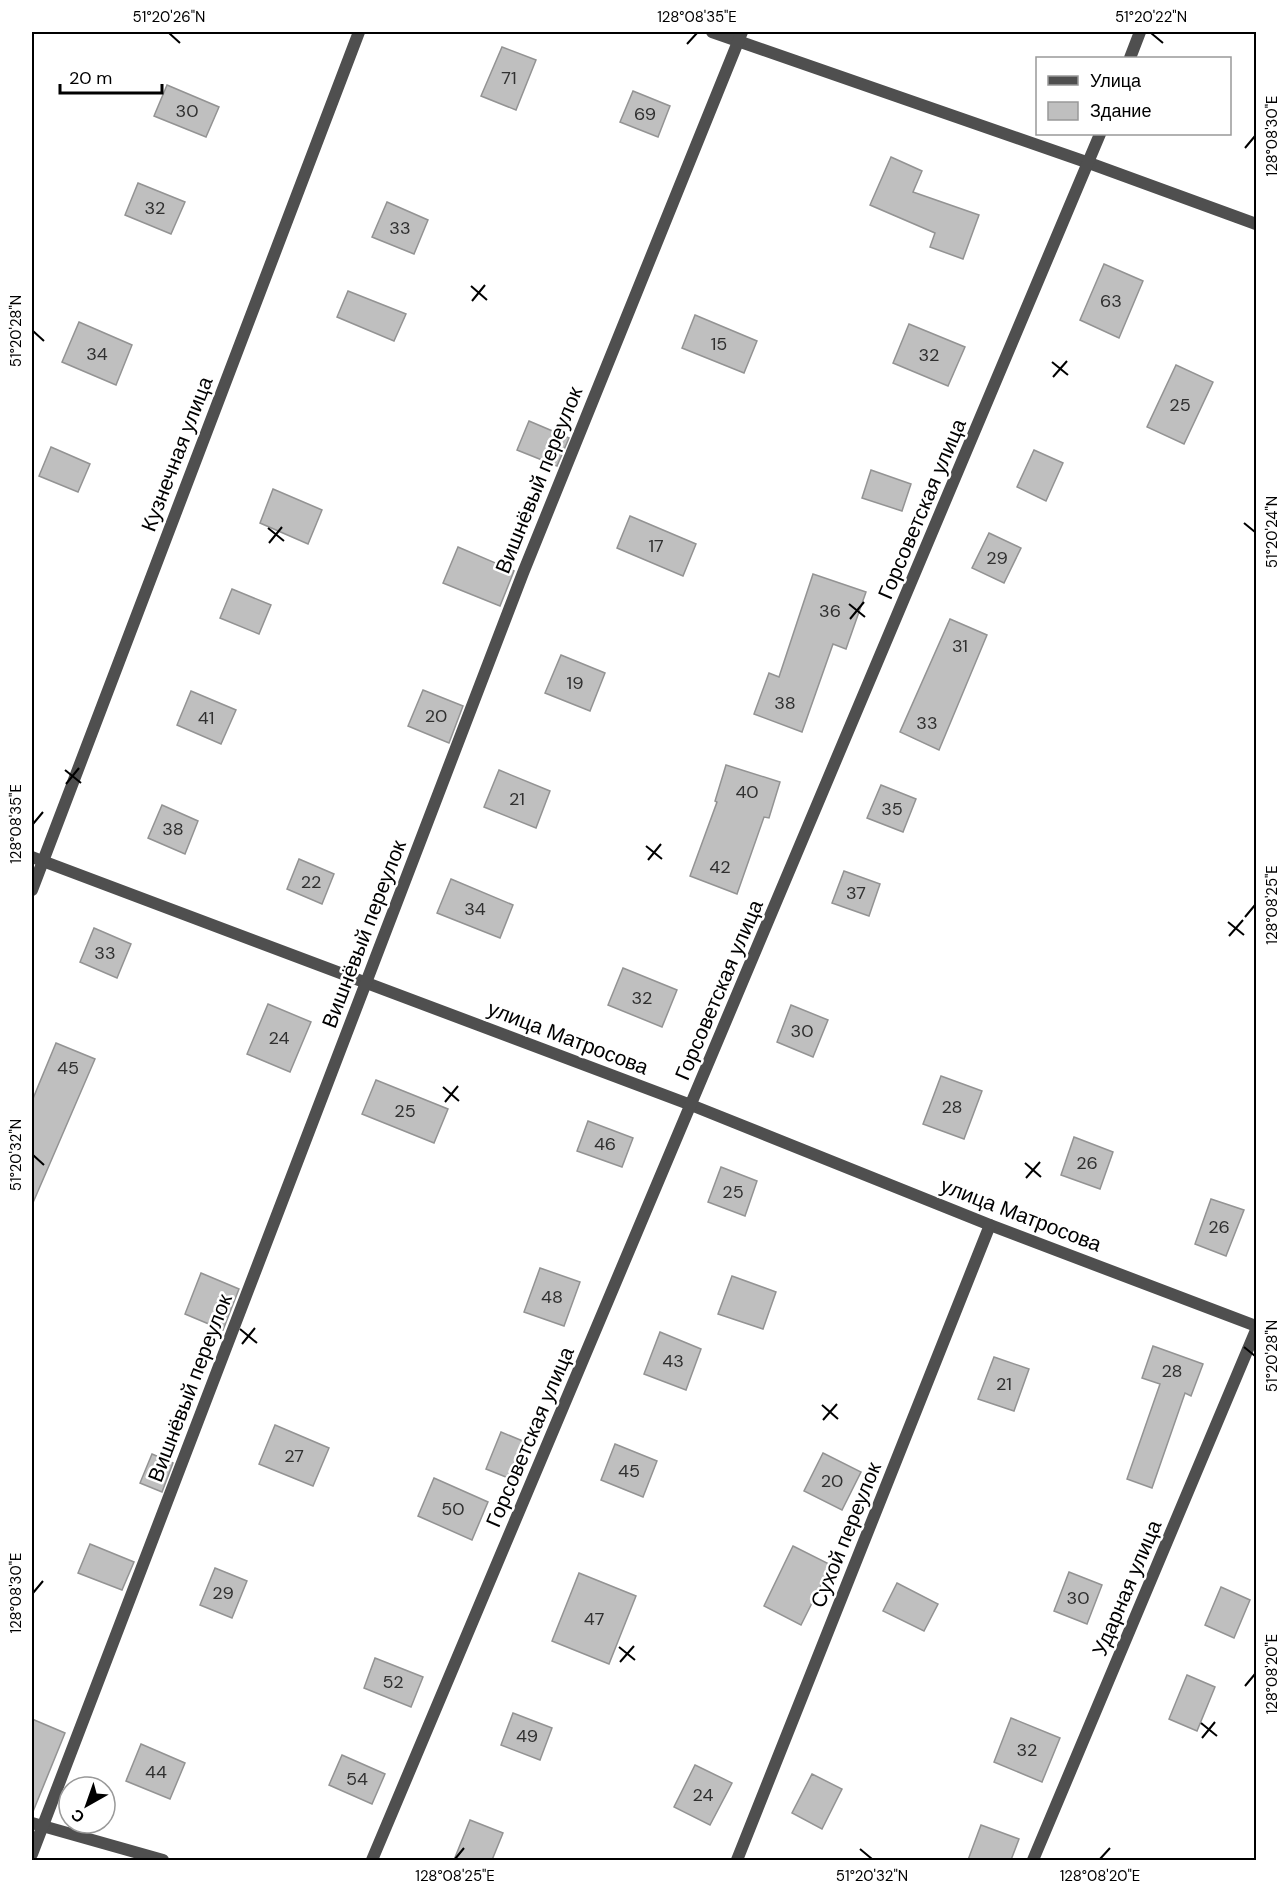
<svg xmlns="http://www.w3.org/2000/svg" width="1288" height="1892" font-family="'DM Sans',sans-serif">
<rect width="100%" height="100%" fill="#fff"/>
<!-- building -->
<g fill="#bfbfbf" stroke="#939393" stroke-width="1.5">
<polygon points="502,47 536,60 516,110 481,96"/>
<polygon points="167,85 219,107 206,137 154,116"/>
<polygon points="633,91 670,106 658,137 620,122"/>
<polygon points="891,157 922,171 913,192 979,215 963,259 930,247 935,233 870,205"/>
<polygon points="138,183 185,202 171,234 125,215"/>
<polygon points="387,202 428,220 414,254 372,237"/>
<polygon points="1104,264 1143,281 1119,338 1080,320"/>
<polygon points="348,291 406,314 394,341 337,317"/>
<polygon points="695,315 757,341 744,373 682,348"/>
<polygon points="79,322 132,345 116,385 62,362"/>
<polygon points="909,324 965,347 948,386 893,363"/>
<polygon points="1176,365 1213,382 1184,444 1147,427"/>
<polygon points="529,421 569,438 557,466 517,450"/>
<polygon points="51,447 90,464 78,492 39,476"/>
<polygon points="1034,450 1063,463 1046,501 1017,487"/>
<polygon points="871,470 911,484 902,511 862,498"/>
<polygon points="273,489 322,510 308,544 260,523"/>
<polygon points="630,516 696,544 683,576 617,548"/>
<polygon points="989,533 1021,548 1004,583 972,568"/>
<polygon points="458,547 514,571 500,606 443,583"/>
<polygon points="813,574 866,592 846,649 833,644 802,732 754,714 769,673 779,677"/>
<polygon points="232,589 271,605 259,634 220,618"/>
<polygon points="950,619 987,635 939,750 900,732"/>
<polygon points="561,655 605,673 590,711 545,693"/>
<polygon points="423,690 463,706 449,743 408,726"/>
<polygon points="191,691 236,710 221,744 177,725"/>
<polygon points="726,765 780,782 769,818 764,817 737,894 690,876 717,802 715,801"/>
<polygon points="499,770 550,791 536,828 484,807"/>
<polygon points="881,785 916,799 903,832 867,818"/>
<polygon points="162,805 198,821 185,854 148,838"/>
<polygon points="299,859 334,874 322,904 287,889"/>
<polygon points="844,871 880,884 869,916 832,903"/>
<polygon points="451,879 513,905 500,938 437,913"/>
<polygon points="94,928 131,944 117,978 80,962"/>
<polygon points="623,968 677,990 662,1027 608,1005"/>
<polygon points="268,1004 311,1022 290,1072 247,1054"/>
<polygon points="791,1005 828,1020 813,1057 777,1042"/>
<polygon points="56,1043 95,1059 32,1205 32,1101"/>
<polygon points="941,1076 982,1091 964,1139 923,1124"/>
<polygon points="376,1080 448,1109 434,1143 362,1114"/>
<polygon points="588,1121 633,1138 622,1167 577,1151"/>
<polygon points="1074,1137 1113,1152 1100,1189 1061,1175"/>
<polygon points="721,1167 757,1181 745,1216 708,1202"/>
<polygon points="1211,1199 1244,1210 1226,1256 1195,1244"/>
<polygon points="540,1268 580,1282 564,1326 524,1312"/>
<polygon points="201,1273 239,1289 223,1330 185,1314"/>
<polygon points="732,1276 776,1292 763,1329 718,1314"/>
<polygon points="660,1332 701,1349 686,1390 644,1374"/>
<polygon points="1153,1346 1203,1364 1191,1396 1185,1393 1152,1488 1127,1479 1160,1384 1142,1378"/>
<polygon points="994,1357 1029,1369 1014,1411 978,1399"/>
<polygon points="275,1425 329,1448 313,1486 259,1464"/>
<polygon points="501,1432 530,1444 516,1481 486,1469"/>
<polygon points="615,1444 657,1461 643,1497 601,1480"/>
<polygon points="823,1453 861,1472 842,1510 804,1491"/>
<polygon points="152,1454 173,1463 162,1492 140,1483"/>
<polygon points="434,1478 488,1502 472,1540 418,1516"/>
<polygon points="90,1544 134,1562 122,1590 78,1573"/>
<polygon points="793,1546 831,1565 801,1625 764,1606"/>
<polygon points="215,1568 247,1581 232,1618 200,1605"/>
<polygon points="1069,1572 1102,1585 1087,1624 1054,1611"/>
<polygon points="579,1573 636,1596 609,1664 552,1641"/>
<polygon points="897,1583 938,1604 924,1631 883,1611"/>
<polygon points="1221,1587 1250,1600 1234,1638 1205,1625"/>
<polygon points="375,1658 423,1677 411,1707 364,1688"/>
<polygon points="1187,1675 1215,1687 1197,1731 1169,1719"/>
<polygon points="513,1713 552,1728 540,1760 501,1745"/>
<polygon points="1011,1718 1060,1738 1042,1782 994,1762"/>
<polygon points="32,1719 65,1733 32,1814"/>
<polygon points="141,1744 185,1763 170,1799 126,1781"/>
<polygon points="342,1755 385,1774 372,1804 329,1785"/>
<polygon points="695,1765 732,1783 710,1825 674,1807"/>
<polygon points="812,1774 842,1789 822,1829 792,1813"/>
<polygon points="470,1820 503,1833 492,1860 454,1860"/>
<polygon points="981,1825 1019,1839 1011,1860 968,1860"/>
</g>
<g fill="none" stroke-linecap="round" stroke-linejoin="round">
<!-- minor -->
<g stroke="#4f4f4f" stroke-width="12">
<polyline points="712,32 1089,163 1256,224"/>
<polyline points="1130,58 1140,32"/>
<polyline points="32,857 691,1105 990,1225 1256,1326"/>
<polyline points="32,890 359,32"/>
<polyline points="32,1823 163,1860"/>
<polyline points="32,1854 523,573 742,32"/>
<polyline points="372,1860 1100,134"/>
<polyline points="737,1860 990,1225"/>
<polyline points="1033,1860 1256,1330"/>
</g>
</g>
<!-- ticks -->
<path fill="none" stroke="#000" stroke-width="2" d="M169 33 180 43M1151 33 1163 43M687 44 697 33M1245 148 1255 136M471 286 487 300M472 301 485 285M33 331 44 341M1052 362 1068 375M1053 377 1067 361M1244 523 1255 532M268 528 284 541M269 543 282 527M849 604 865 617M850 619 864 602M65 770 81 783M66 784 79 768M33 824 43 812M646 846 662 859M648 860 661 844M1245 917 1255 905M1228 922 1244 935M1229 936 1243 920M443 1087 459 1101M445 1102 458 1086M33 1155 44 1165M1025 1163 1041 1177M1026 1178 1040 1162M240 1329 257 1343M242 1344 255 1328M1244 1347 1255 1356M822 1405 838 1419M823 1420 837 1404M33 1593 43 1581M619 1647 635 1660M620 1662 634 1646M1245 1686 1255 1674M1201 1723 1217 1736M1202 1738 1215 1722M860 1849 872 1859M455 1859 464 1848M1100 1859 1110 1848"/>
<g text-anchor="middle" stroke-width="5" stroke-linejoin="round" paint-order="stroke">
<!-- number labels -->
<g font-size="18" fill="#303030">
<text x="509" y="84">71</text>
<text x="187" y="117">30</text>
<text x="645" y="120">69</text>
<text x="155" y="214">32</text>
<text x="400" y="234">33</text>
<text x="1111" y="307">63</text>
<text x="719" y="350">15</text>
<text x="97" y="360">34</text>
<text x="929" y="361">32</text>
<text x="1180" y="411">25</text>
<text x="656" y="552">17</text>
<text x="997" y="564">29</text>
<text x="830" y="617">36</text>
<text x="960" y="652">31</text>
<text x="575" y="689">19</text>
<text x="785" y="709">38</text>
<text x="436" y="722">20</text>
<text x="206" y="724">41</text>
<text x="927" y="729">33</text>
<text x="747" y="798">40</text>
<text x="517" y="805">21</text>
<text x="892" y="815">35</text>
<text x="173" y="835">38</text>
<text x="720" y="873">42</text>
<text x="311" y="888">22</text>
<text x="856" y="899">37</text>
<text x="475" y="915">34</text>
<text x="105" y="959">33</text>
<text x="642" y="1004">32</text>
<text x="802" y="1037">30</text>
<text x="279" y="1044">24</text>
<text x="68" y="1074">45</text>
<text x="952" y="1113">28</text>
<text x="405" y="1117">25</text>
<text x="605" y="1150">46</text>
<text x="1087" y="1169">26</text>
<text x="733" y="1198">25</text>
<text x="1219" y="1233">26</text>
<text x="552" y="1303">48</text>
<text x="673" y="1367">43</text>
<text x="1172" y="1377">28</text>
<text x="1004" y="1390">21</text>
<text x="294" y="1462">27</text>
<text x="629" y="1477">45</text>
<text x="832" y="1487">20</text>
<text x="453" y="1515">50</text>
<text x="223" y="1599">29</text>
<text x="1078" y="1604">30</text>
<text x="594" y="1625">47</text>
<text x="393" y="1688">52</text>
<text x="527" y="1742">49</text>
<text x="1027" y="1756">32</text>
<text x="156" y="1778">44</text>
<text x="357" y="1785">54</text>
<text x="703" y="1801">24</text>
</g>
<!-- street labels -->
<g font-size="21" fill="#000" stroke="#fff">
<text transform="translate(177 454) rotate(-69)" y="7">Кузнечная улица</text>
<text transform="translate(539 480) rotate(-68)" y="7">Вишнёвый переулок</text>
<text transform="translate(922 509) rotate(-67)" y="7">Горсоветская улица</text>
<text transform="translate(364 934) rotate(-69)" y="7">Вишнёвый переулок</text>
<text transform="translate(719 990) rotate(-67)" y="7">Горсоветская улица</text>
<text transform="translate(568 1038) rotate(21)" y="7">улица Матросова</text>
<text transform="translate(1021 1215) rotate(21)" y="7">улица Матросова</text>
<text transform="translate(190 1388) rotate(-69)" y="7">Вишнёвый переулок</text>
<text transform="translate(530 1437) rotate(-67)" y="7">Горсоветская улица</text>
<text transform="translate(846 1535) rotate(-68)" y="7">Сухой переулок</text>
<text transform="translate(1127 1588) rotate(-67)" y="7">Ударная улица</text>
</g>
</g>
<!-- border -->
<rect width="1288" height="1892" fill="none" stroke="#ffffff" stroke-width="66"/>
<!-- legend -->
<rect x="1036" y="57" width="195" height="78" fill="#ffffff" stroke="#999999" stroke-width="1.5"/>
<rect x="1048" y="76" width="30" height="9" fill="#4f4f4f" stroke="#999999" stroke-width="1.5"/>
<text x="1090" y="87" font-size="18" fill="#000000">Улица</text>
<rect x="1048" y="102" width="30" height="18" fill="#bfbfbf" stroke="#999999" stroke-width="1.5"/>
<text x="1090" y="117" font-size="18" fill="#000000">Здание</text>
<!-- north arrow -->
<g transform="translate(87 1805) rotate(220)"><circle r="28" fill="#ffffff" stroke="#999999" stroke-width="1.5"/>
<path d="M0-4.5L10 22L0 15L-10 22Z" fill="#000000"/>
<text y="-9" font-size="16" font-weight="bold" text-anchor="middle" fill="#000000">С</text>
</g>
<!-- scale -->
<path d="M60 84v9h102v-9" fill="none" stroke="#000000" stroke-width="3"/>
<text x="69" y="84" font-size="18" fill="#000000" stroke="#ffffff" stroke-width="4.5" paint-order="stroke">20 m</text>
<rect x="33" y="33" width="1222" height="1826" fill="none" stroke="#000" stroke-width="2"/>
<g font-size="15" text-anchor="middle" fill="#000">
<text x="169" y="22">51°20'26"N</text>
<text x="697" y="22">128°08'35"E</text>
<text x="1151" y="22">51°20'22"N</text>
<text transform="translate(1272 136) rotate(-90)" y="5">128°08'30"E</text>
<text transform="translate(16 331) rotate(-90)" y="5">51°20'28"N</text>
<text transform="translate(1272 532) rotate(-90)" y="5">51°20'24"N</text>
<text transform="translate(16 824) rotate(-90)" y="5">128°08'35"E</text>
<text transform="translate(1272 905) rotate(-90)" y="5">128°08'25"E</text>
<text transform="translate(16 1155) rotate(-90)" y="5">51°20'32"N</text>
<text transform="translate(1272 1356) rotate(-90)" y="5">51°20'28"N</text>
<text transform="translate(16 1593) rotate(-90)" y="5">128°08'30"E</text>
<text transform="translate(1272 1674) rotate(-90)" y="5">128°08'20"E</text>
<text x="455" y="1881">128°08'25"E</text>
<text x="872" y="1881">51°20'32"N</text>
<text x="1100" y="1881">128°08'20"E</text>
</g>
</svg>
